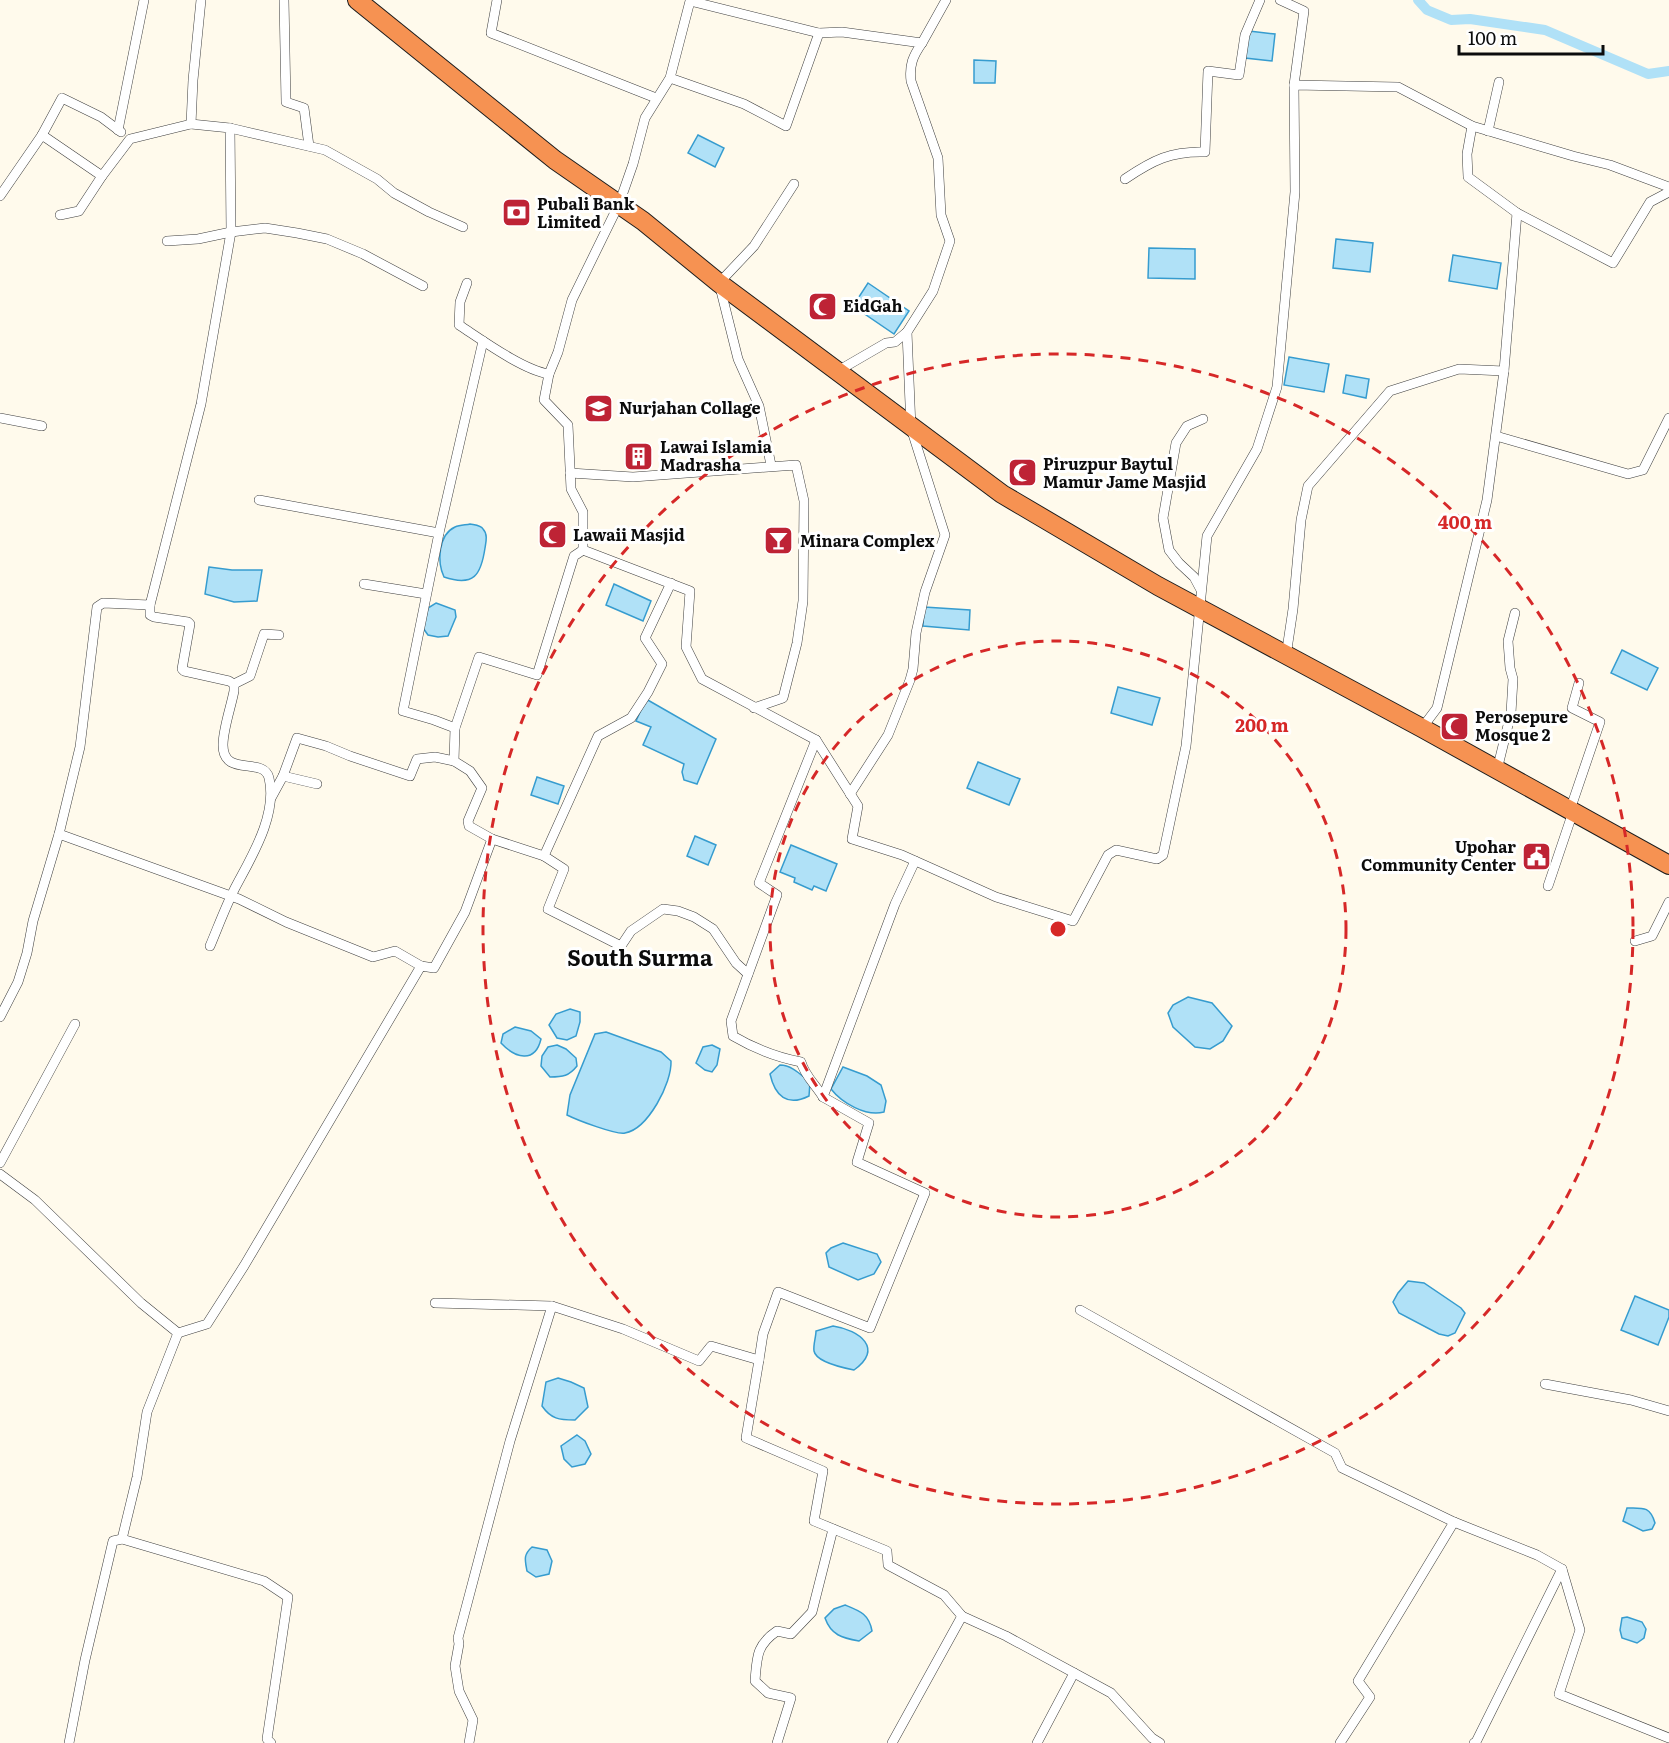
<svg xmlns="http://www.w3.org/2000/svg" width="1669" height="1743" font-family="Literata,serif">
<rect width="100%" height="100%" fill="#fffaec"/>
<!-- water -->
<g fill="#b0e1f7" stroke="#369ccf" stroke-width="1.5">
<polygon points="1249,31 1275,34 1272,61 1245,58"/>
<polygon points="974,60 996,61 995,83 974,83"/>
<polygon points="698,135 724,148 715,167 688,153"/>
<polygon points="1336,239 1373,243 1370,272 1333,268"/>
<polygon points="1149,248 1195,249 1195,279 1148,278"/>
<polygon points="1453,255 1501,263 1497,289 1449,281"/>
<polygon points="868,283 909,311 894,334 853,306"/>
<polygon points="1289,357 1329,364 1324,392 1284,385"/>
<polygon points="1346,375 1369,379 1366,398 1343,393"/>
<path d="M470 524C475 525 481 525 483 529 488 534 486 542 485 548 481 575 474 587 444 577 437 562 438 535 455 527 460 525 466 525 470 524Z"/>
<polygon points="209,567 232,570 262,570 257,601 234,602 205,594"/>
<polygon points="614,584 651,601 643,621 606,605"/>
<polygon points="436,603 455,610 456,617 448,636 438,637 428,635 423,628 428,608"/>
<polygon points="924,607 970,610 969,630 923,626"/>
<polygon points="1622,650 1658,668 1647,690 1611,673"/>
<polygon points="1118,687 1160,698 1152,725 1111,713"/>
<polygon points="646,699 716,739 697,784 684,780 682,772 684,764 643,745 651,727 636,721"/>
<polygon points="978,762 1020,779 1009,805 967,788"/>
<polygon points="537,777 564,786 558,804 531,795"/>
<polygon points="695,836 716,845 708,865 687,856"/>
<polygon points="791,845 837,864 826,891 814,886 812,890 794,882 795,878 780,872"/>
<polygon points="1188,997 1212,1003 1232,1026 1223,1041 1210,1049 1195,1047 1173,1027 1168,1013 1173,1005"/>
<polygon points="570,1009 580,1012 580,1022 576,1036 567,1040 557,1038 549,1025 556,1014"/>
<path d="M515 1027 531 1031 541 1039C535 1064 515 1058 501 1043L503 1034Z"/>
<path d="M606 1032 661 1052 671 1061C672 1083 648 1129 625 1133 616 1135 577 1120 567 1115L570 1095 595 1034Z"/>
<path d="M557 1045 566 1049 576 1058 577 1066C569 1076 563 1077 550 1077L541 1066 542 1056 548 1047Z"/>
<polygon points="712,1045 720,1049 717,1065 712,1072 705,1070 696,1063 703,1047"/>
<path d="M780 1065C792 1065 801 1075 810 1082L809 1096C787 1107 775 1096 770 1074Z"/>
<path d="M843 1067 867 1076 881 1085 886 1101 884 1112C866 1117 842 1103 831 1089Z"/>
<polygon points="843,1243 877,1254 881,1262 874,1274 858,1280 829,1267 826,1253 831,1248"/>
<polygon points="1408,1281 1424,1283 1461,1308 1465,1313 1455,1333 1448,1336 1439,1334 1399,1313 1393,1302 1398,1293"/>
<polygon points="1635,1296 1669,1310 1669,1317 1658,1345 1621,1330"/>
<path d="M833 1326C860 1330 884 1349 854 1370 844 1368 816 1362 814 1351 813 1345 816 1337 816 1331Z"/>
<path d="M558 1378 571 1382 584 1388 588 1407 575 1420C559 1420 551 1419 542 1406L546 1382Z"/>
<polygon points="577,1435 585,1441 591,1454 585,1464 572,1467 564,1459 561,1446"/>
<path d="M1627 1508C1643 1508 1650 1506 1655 1523L1652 1529 1643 1531 1623 1521Z"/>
<path d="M532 1547 547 1550 552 1561 549 1574 536 1577 527 1571C525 1560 523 1555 532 1547Z"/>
<path d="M845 1605C860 1611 869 1614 872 1631L859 1641C842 1638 831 1635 825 1618L834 1609Z"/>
<polygon points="1627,1617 1642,1622 1646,1629 1644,1638 1637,1643 1622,1638 1620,1630 1622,1618"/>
</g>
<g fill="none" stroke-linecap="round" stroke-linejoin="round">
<!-- canal -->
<polyline stroke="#b0e1f7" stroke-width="10" points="1418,0 1427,10 1451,20 1470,19 1545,30 1648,74 1669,71"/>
<defs>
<g id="street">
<polyline points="284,0 286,102 304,108 309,146"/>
<polyline points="497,0 491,33 656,98"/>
<polyline points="1280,0 1304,11 1294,85"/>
<path d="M819 33 842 32 922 43C913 56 909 65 911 81L938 158 941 215 950 241 933 291 907 332 911 428 945 535 925 592 916 633 913 669 910 680 888 735 850 794"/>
<polyline points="922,43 946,0"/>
<polyline points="670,78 690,1 819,33 786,126 744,104 670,78 645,118 633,164 619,204 572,300 558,352 549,374 544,400 568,425 571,489 583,512 583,550 690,591 686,647 702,679 816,740 858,806 852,839 902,855 996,897 1073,921 1108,855 1116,850 1157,859 1163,855 1186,746 1207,536 1257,449 1277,387 1295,192 1294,85 1398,87 1472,126 1573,156 1610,165 1669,187"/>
<polyline points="1472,126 1467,154 1468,177 1517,213 1613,263 1650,202 1669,192"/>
<polyline points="230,128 325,150 377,179 394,193 429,212 463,227"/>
<polyline points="118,130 144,0"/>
<polyline points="1488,131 1499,82"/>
<polyline points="42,135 62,98 101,117 121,132"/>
<path d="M1125 179C1153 160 1171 151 1205 152L1208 71 1239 75 1245 35 1260 0"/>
<polyline points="0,196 42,135 102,176 130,139 191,124"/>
<polyline points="60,215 79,211 102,176"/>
<polyline points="167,241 198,239 231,232 265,228 297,233 327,239 363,254 423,286"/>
<path d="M467 283 460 302 459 325C482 340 523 370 549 374"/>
<polyline points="483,341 439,533 403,711 434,720 455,728 454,761 470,771 482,788 468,821 469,826 492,839 544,856"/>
<polyline points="836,372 886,343 895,342 907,332"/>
<polyline points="0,418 42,426"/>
<polyline points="1496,436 1628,474 1643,470 1669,418"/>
<polyline points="771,465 759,406 738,359 719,283 754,246 794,184"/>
<polyline points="570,473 633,477 796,465 804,501 803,601 797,643 783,698 754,708"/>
<polyline points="259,500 439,533"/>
<polyline points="671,583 645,638 662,664 648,692 631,718 598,736 544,856 564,869 548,909 621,946 631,931 663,909 678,911 694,917 713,929 736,963 748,974"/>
<polyline points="364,584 426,594"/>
<polyline points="1201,590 1194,577 1179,563 1169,550 1163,518 1176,443 1187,426 1203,419"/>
<path d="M150 605V615L154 617 188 622 190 624 182 669 184 671 229 681 234 684V691C231 707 223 729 223 745 223 778 264 756 269 778 278 816 250 859 234 890 225 908 218 927 210 946"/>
<polyline points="1286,656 1293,609 1301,520 1308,486 1390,391 1459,369 1504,371"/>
<polyline points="234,684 250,676 264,634 279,635"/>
<polyline points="455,728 479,657 537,675 574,556 583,550"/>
<polyline points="1422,728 1437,708 1487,500 1504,371 1517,213"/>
<path d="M816 740 759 883 777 895 731 1021 733 1036C755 1049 776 1057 801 1062 805 1076 815 1084 823 1097"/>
<polyline points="1497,770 1511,713 1513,679 1510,668 1508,641 1515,613"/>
<polyline points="283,776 317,784"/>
<polyline points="271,798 283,776 297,738 326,746 350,756 410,776 417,759 435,757 454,761"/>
<polyline points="1570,810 1600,722 1572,708 1579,683"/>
<polyline points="59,834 239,899 286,922 373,957 395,951 421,966"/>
<polyline points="1548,886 1573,812"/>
<polyline points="1635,941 1652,936 1669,902"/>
<polyline points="0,1017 18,982 27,953 33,921 59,834 80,747 97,607 103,603 150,605 201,404 231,232 230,128 191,124 193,80 201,0"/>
<polyline points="0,1163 75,1024"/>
<polyline points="0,1174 35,1200 141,1303 178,1333"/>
<polyline points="435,1303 552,1306 623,1329 699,1361 711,1346 759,1360 746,1438 823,1471 814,1521 887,1551 888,1565 944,1595 962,1616 1006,1636 1111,1693 1152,1738 1160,1743"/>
<polyline points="1080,1310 1335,1453 1342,1468 1454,1522"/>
<polyline points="178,1333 207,1324 244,1266 421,966 434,968 465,912 492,839"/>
<polyline points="759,1360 763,1334 778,1292 870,1328 925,1193 857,1162 869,1123 823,1097 895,904 915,861"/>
<polyline points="1545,1384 1631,1400 1669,1411"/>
<polyline points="122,1539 137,1477 147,1412 178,1333"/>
<polyline points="69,1743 85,1660 113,1541 122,1539 264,1581 288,1597 267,1739 271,1743"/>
<polyline points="469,1743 473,1720 459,1691 455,1666 459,1644 458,1638 510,1441 552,1306"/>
<path d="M777 1743 791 1698 768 1693 755 1681C757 1658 756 1645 777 1631L791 1634 812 1612 833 1529"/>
<polyline points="892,1743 962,1616"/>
<polyline points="1037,1743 1074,1673"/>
<polyline points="1340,1743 1370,1697 1358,1681 1454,1522 1537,1555 1562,1569 1580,1630 1559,1694 1669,1738"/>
<polyline points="1474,1743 1476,1742 1562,1569"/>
</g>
<polyline id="highway" points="357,0 555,160 643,221 719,283 1002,494 1158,586 1422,728 1669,865"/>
</defs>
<!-- street casing -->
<use href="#street" stroke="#3f3f3f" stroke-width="10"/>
<!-- highway casing -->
<use href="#highway" stroke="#1d1d1d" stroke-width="20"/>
<!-- street -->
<use href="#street" stroke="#fff" stroke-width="9"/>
<!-- highway -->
<use href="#highway" stroke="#f69252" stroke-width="18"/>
</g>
<!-- distance rings -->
<g fill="none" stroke="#d62828" stroke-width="3" stroke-dasharray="10 8">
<circle cx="1058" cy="929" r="288"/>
<circle cx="1058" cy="929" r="575"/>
</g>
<!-- icons -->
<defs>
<symbol id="bank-square" viewBox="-11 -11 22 22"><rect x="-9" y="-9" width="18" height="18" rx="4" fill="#be2335" stroke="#fff"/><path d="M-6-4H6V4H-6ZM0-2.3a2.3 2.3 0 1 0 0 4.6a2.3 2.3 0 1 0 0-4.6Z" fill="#fff"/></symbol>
<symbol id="mosque-square" viewBox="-11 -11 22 22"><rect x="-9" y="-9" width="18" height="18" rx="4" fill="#be2335" stroke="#fff"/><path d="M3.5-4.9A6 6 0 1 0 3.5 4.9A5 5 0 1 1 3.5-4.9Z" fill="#fff"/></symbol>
<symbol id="university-square" viewBox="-11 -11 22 22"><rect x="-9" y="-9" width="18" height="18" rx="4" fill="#be2335" stroke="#fff"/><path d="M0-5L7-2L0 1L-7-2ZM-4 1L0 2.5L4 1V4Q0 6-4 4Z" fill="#fff"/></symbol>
<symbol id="building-square" viewBox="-11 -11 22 22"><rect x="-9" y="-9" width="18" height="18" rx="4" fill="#be2335" stroke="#fff"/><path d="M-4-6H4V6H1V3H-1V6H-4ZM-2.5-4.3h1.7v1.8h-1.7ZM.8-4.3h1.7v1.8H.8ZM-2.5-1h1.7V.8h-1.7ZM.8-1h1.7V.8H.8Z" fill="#fff"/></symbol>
<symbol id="bar-square" viewBox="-11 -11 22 22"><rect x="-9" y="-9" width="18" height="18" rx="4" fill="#be2335" stroke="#fff"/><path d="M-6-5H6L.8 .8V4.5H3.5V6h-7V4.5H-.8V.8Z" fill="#fff"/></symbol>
<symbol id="civic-square" viewBox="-11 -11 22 22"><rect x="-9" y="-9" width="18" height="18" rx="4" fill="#be2335" stroke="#fff"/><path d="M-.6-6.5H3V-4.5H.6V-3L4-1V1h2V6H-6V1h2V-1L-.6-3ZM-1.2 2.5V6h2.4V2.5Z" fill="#fff"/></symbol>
</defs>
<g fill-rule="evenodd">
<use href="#bank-square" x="500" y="196" width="33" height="33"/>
<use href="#mosque-square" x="806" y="290" width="33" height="33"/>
<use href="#university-square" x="582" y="392" width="33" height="33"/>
<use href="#building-square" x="622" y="440" width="33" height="33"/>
<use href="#mosque-square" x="1006" y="456" width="33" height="33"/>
<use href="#mosque-square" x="536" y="518" width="33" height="33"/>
<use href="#bar-square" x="762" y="524" width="33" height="33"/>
<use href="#mosque-square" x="1438" y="710" width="33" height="33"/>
<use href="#civic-square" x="1520" y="840" width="33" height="33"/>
</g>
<g text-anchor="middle" stroke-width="6" stroke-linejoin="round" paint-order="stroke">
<!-- poi labels -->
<g font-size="16" font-weight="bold" fill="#0c0c0c" stroke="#fff" text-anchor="start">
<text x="537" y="210">Pubali Bank<tspan x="537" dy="18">Limited</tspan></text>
<text x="843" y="312">EidGah</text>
<text x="619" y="414">Nurjahan Collage</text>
<text x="660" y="453">Lawai Islamia<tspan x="660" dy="18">Madrasha</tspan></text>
<text x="1043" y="470">Piruzpur Baytul<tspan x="1043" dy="18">Mamur Jame Masjid</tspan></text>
<text x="573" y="541">Lawaii Masjid</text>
<text x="800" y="547">Minara Complex</text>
<text x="1475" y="723">Perosepure<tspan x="1475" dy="18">Mosque 2</tspan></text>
<text x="1516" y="853" text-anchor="end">Upohar<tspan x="1516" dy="18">Community Center</tspan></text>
</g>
<!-- district labels -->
<g font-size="22" font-weight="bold" fill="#0c0c0c" stroke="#fff">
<text x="640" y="966">South Surma</text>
</g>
</g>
<circle cx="1058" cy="929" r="9" fill="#d62828" stroke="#fff" stroke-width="3"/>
<g font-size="18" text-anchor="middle" font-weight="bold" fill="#d62828" stroke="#fff" stroke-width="6" stroke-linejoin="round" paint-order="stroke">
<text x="1465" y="529">400 m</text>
<text x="1262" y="732">200 m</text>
</g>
<!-- scale -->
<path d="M1459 45v9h144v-9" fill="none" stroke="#0c0c0c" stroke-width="3"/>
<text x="1468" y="45" font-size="18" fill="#0c0c0c" stroke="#ffffff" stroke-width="4.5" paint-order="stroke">100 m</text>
</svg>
